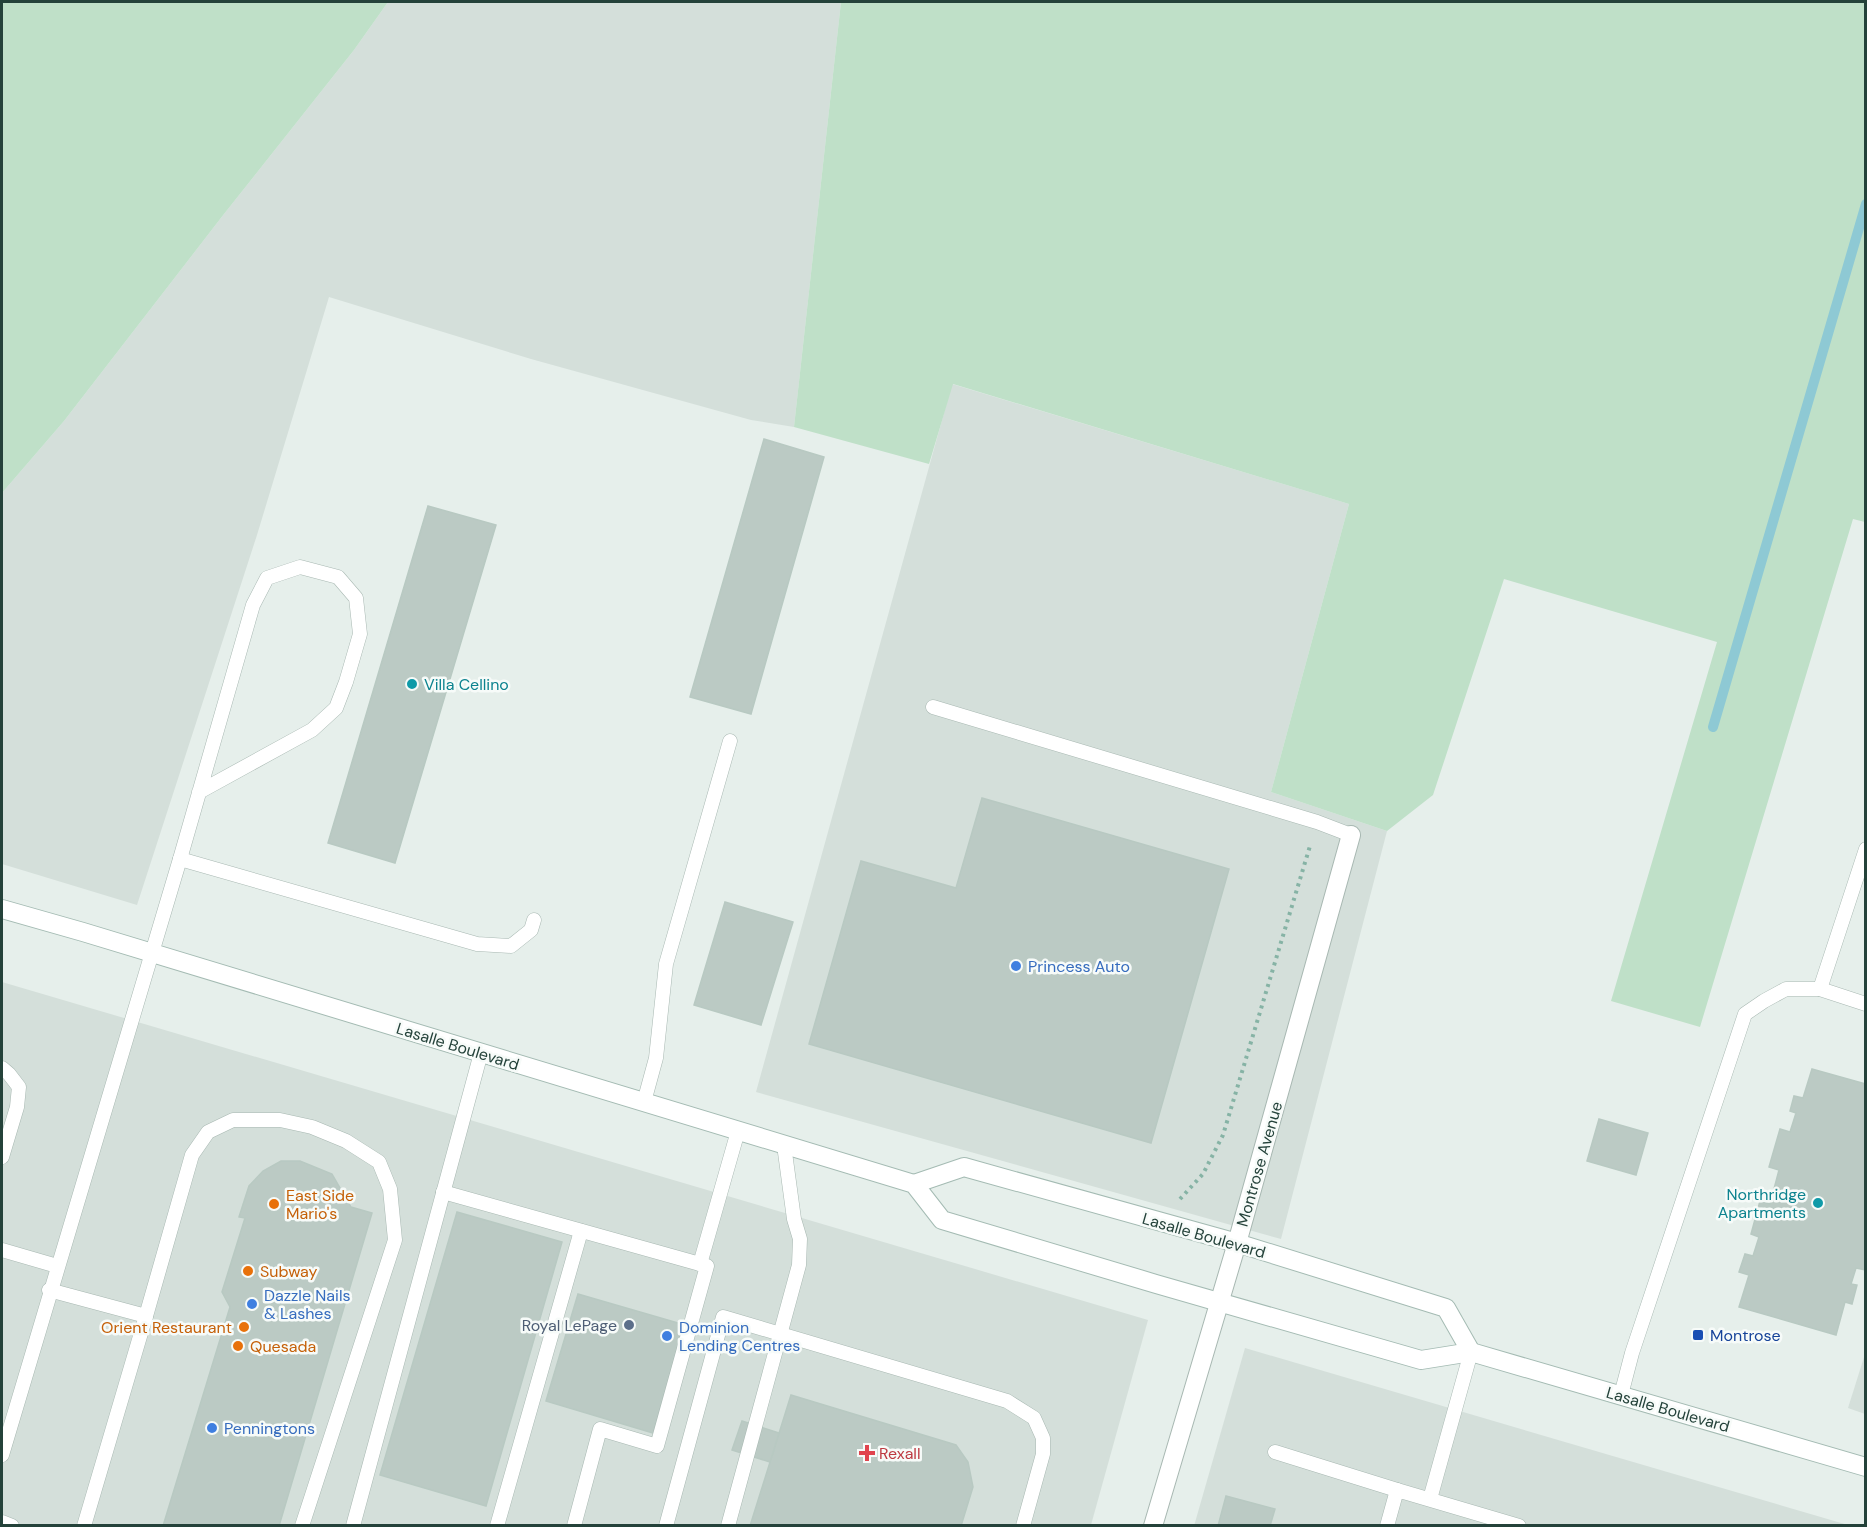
<svg xmlns="http://www.w3.org/2000/svg" width="1867" height="1527" font-family="'DM Sans',sans-serif">
<rect width="100%" height="100%" fill="#e6efeb"/>
<!-- built -->
<g fill="#d4dfda">
<polygon points="388,2 841,2 794,427 751,420 531,359 329,297 257,535 137,905 2,864 2,493 64,421 224,214 354,50"/>
<polygon points="952,384 1349,504 1271,792 1387,831 1281,1239 756,1092"/>
<polygon points="2,982 1148,1320 1091,1525 2,1525"/>
<polygon points="1245,1348 1848,1525 1194,1526"/>
<polygon points="1865,1354 1865,1414 1848,1408"/>
</g>
<!-- green -->
<g fill="#bfe0c8">
<polygon points="2,2 388,2 354,50 224,214 64,421 2,493"/>
<polygon points="841,2 1865,2 1865,522 1853,519 1700,1027 1611,1001 1717,642 1504,579 1433,795 1387,831 1271,792 1349,504 953,384 929,464 794,427"/>
</g>
<g fill="none" stroke-linecap="round" stroke-linejoin="round">
<!-- stream -->
<polyline stroke="#8ec9d4" stroke-width="10" points="1713,727 1866,204"/>
</g>
<!-- building -->
<g fill="#bbcac4" stroke="#b8c9c2" stroke-width="1.5">
<polygon points="764,439 824,457 751,714 690,697"/>
<polygon points="428,506 496,525 395,863 328,843"/>
<polygon points="982,798 1229,869 1151,1143 809,1044 861,861 956,888"/>
<polygon points="725,902 793,922 761,1025 694,1005"/>
<polygon points="1812,1069 1866,1084 1866,1270 1856,1268 1851,1284 1857,1285 1852,1304 1845,1302 1836,1335 1739,1307 1749,1275 1739,1272 1745,1254 1753,1256 1759,1237 1751,1234 1760,1201 1770,1204 1779,1170 1769,1167 1780,1129 1790,1132 1796,1113 1790,1111 1794,1096 1803,1098"/>
<polygon points="1599,1119 1648,1133 1636,1175 1587,1161"/>
<polygon points="281,1161 300,1161 332,1174 351,1207 372,1213 279,1526 163,1526 230,1307 222,1292 245,1218 239,1217 249,1186 263,1171"/>
<polygon points="457,1212 562,1242 486,1506 380,1475"/>
<polygon points="578,1294 685,1325 653,1433 546,1401"/>
<polygon points="791,1395 956,1445 968,1462 973,1487 961,1526 750,1526"/>
<polygon points="742,1421 779,1433 770,1462 732,1450"/>
<polygon points="1226,1496 1275,1509 1270,1526 1218,1526"/>
</g>
<g fill="none" stroke-linecap="round" stroke-linejoin="round">
<defs>
<g id="service">
<polyline points="933,707 1317,822 1351,835"/>
<polyline points="180,859 477,944 511,946 531,930 534,920"/>
<polyline points="1820,989 1866,1004"/>
<polyline points="2,1068 9,1074 19,1087 17,1107 2,1157"/>
<polyline points="644,1102 656,1058 666,964 730,741"/>
<polyline points="443,1192 700,1264 738,1131"/>
<polyline points="2,1250 57,1266"/>
<polyline points="49,1290 146,1316 84,1526"/>
<polyline points="146,1316 192,1155 208,1132 233,1120 280,1120 312,1127 346,1141 379,1162 390,1189 395,1240 302,1526"/>
<polyline points="1621,1395 1632,1353 1745,1014 1764,1001 1786,989 1820,989 1866,849"/>
<polyline points="1275,1452 1397,1490"/>
<polyline points="2,1455 180,859 253,605 267,578 300,567 338,577 356,598 360,634 346,682 336,708 312,730 199,792"/>
<polyline points="1430,1499 1471,1352"/>
<polyline points="2,1522 12,1526"/>
<polyline points="353,1526 481,1053"/>
<polyline points="497,1526 581,1231"/>
<polyline points="574,1526 600,1429 657,1446 707,1266 700,1264"/>
<polyline points="666,1526 723,1317 1007,1401 1034,1418 1043,1438 1043,1454 1023,1526"/>
<polyline points="728,1526 799,1265 800,1239 794,1219 784,1145"/>
<polyline points="1387,1526 1397,1490 1519,1526"/>
</g>
<polyline id="minor" points="1237,1243 1351,835"/>
<polyline id="tertiary" points="1153,1526 1237,1243"/>
<g id="secondary">
<polyline points="2,909 83,932 914,1184 942,1220 1156,1284 1421,1360 1471,1352 1866,1467"/>
<polyline points="914,1184 964,1167 1237,1243 1446,1308 1471,1352"/>
</g>
</defs>
<!-- service casing -->
<use href="#service" stroke="#a8b8b2" stroke-width="15"/>
<!-- minor casing -->
<use href="#minor" stroke="#a8b8b2" stroke-width="20"/>
<!-- tertiary casing -->
<use href="#tertiary" stroke="#a8b8b2" stroke-width="20"/>
<!-- secondary casing -->
<use href="#secondary" stroke="#a4bbb3" stroke-width="20"/>
<!-- path -->
<polyline stroke="#86b3a5" stroke-width="4" stroke-dasharray="3 4.5" stroke-linecap="butt" points="1180,1199 1203,1174 1223,1135 1310,846"/>
<!-- service -->
<use href="#service" stroke="#fff" stroke-width="14"/>
<!-- minor -->
<use href="#minor" stroke="#fff" stroke-width="18"/>
<!-- tertiary -->
<use href="#tertiary" stroke="#fff" stroke-width="18"/>
<!-- secondary -->
<use href="#secondary" stroke="#fff" stroke-width="18"/>
</g>
<!-- markers -->
<g fill="#0f9aa8" stroke="#f7fbf9" stroke-width="2">
<circle cx="412" cy="684" r="6"/>
<circle cx="1818" cy="1203" r="6"/>
</g>
<g fill="#3f7fe0" stroke="#f7fbf9" stroke-width="2">
<circle cx="1016" cy="966" r="6"/>
<circle cx="252" cy="1304" r="6"/>
<circle cx="667" cy="1336" r="6"/>
<circle cx="212" cy="1428" r="6"/>
</g>
<g fill="#e8710a" stroke="#f7fbf9" stroke-width="2">
<circle cx="274" cy="1204" r="6"/>
<circle cx="248" cy="1271" r="6"/>
<circle cx="244" cy="1327" r="6"/>
<circle cx="238" cy="1346" r="6"/>
</g>
<circle fill="#5c6f8a" stroke="#f7fbf9" stroke-width="2" cx="629" cy="1325" r="6"/>
<rect fill="#1a4fb4" stroke="#f7fbf9" stroke-width="2" x="1692" y="1329" width="12" height="12" rx="3"/>
<path fill="#e0444e" stroke="#f7fbf9" stroke-width="2" d="M864 1444h6v6h6v6h-6v6h-6v-6h-6v-6h6z"/>
<g text-anchor="middle" stroke-width="5" stroke-linejoin="round" paint-order="stroke">
<!-- culture labels -->
<g font-size="16" fill="#0d838f" stroke="#f7fbf9" text-anchor="start">
<text x="424" y="690">Villa Cellino</text>
<text x="1806" y="1200" text-anchor="end">Northridge<tspan x="1806" dy="18">Apartments</tspan></text>
</g>
<!-- shop labels -->
<g font-size="16" fill="#366cbe" stroke="#f7fbf9" text-anchor="start">
<text x="1028" y="972">Princess Auto</text>
<text x="264" y="1301">Dazzle Nails<tspan x="264" dy="18">&amp; Lashes</tspan></text>
<text x="679" y="1333">Dominion<tspan x="679" dy="18">Lending Centres</tspan></text>
<text x="224" y="1434">Penningtons</text>
</g>
<!-- street labels -->
<g font-size="16" fill="#24423a" stroke="#f7fbf9">
<text transform="translate(458 1046) rotate(17)" y="6">Lasalle Boulevard</text>
<text transform="translate(1259 1164) rotate(-74)" y="6">Montrose Avenue</text>
<text transform="translate(1204 1235) rotate(16)" y="6">Lasalle Boulevard</text>
<text transform="translate(1668 1409) rotate(16)" y="6">Lasalle Boulevard</text>
</g>
<!-- food labels -->
<g font-size="16" fill="#c56008" stroke="#f7fbf9" text-anchor="start">
<text x="286" y="1201">East Side<tspan x="286" dy="18">Mario's</tspan></text>
<text x="260" y="1277">Subway</text>
<text x="232" y="1333" text-anchor="end">Orient Restaurant</text>
<text x="250" y="1352">Quesada</text>
</g>
<!-- service labels -->
<g font-size="16" fill="#4e5e75" stroke="#f7fbf9" text-anchor="end">
<text x="617" y="1331">Royal LePage</text>
</g>
<!-- transit labels -->
<g font-size="16" fill="#164399" stroke="#f7fbf9" text-anchor="start">
<text x="1710" y="1341">Montrose</text>
</g>
<!-- health labels -->
<g font-size="16" fill="#be3a42" stroke="#f7fbf9" text-anchor="start">
<text x="879" y="1459">Rexall</text>
</g>
</g>
<!-- border -->
<rect width="1867" height="1527" fill="none" stroke="#24423a" stroke-width="6"/>
</svg>
